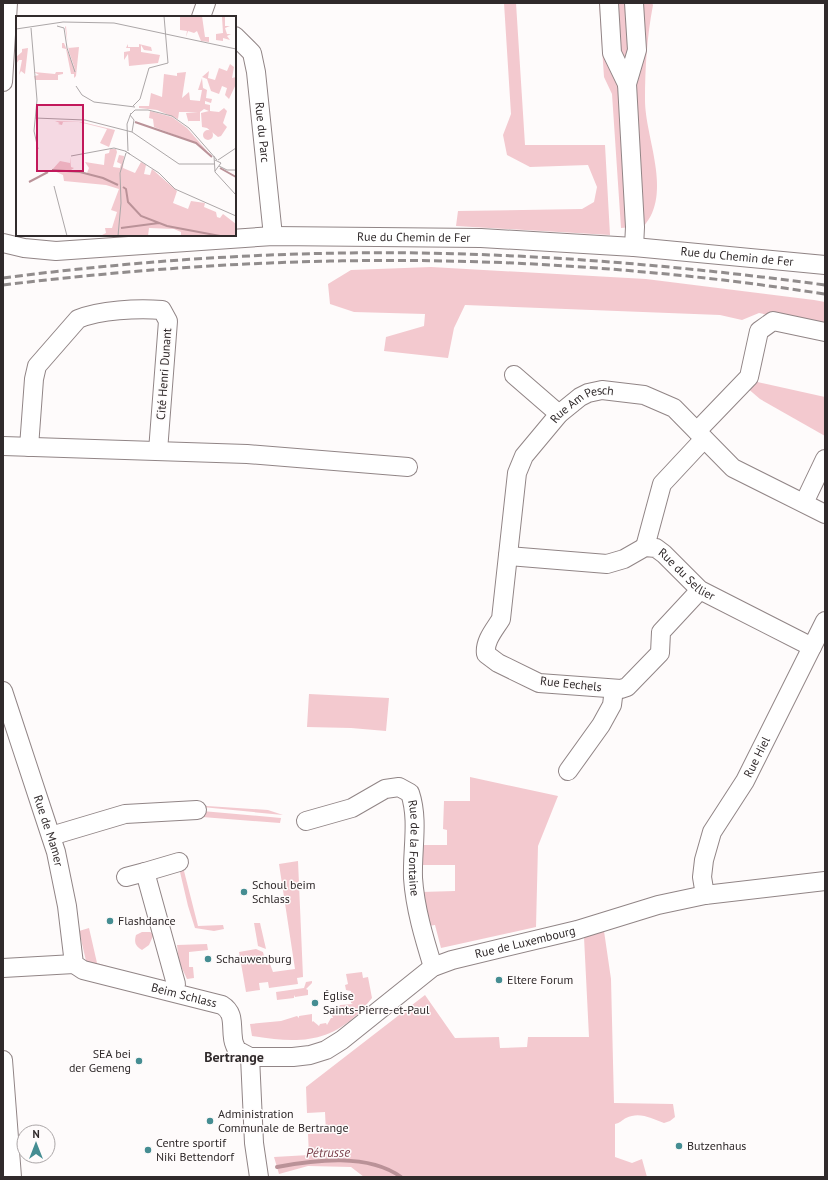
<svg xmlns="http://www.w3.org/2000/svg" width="828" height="1180" font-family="'PT Sans',sans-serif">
<rect width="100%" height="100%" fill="#fefbfb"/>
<!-- green -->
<g fill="#f3c9cf">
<polygon points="504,3 516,3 525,145 605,145 610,235 456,226 458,211 582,209 594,202 597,187 588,165 530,167 507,155 503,135 511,114"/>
<path d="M599 3H652L653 5C647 36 645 68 645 100 645 138 673 193 644 226L621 228 612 94 604 77Z"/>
<polygon points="431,267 646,279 814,300 825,302 825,327 759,313 742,320 720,315 465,305 454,328 448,358 384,351 386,337 424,326 425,314 354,312 330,304 328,284 351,270"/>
<polygon points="753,381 825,397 825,436 760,399 746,387"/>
<polygon points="309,694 389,698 386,731 351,728 307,727"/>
<polygon points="470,777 558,796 538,846 536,927 441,948 435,925 428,926 421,892 455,891 455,865 421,865 420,845 447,845 447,830 443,829 444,801 470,801"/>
<polygon points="207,806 268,810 283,815 202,807"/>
<polygon points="202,811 281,818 280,823 202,817"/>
<polygon points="298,861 303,977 297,978 298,984 269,988 268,982 259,983 260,990 246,992 239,952 256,949 263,952 266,965 270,964 273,972 295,969 279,864"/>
<polygon points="183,867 198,926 223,925 224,929 214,931 195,928 188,906 180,872"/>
<polygon points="254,923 260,923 266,949 258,946"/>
<polygon points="89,928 97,963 107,966 106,970 87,965 79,931"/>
<path d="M604 931 611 979 614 1103 673 1104 675 1117 670 1121 664 1123C652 1119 640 1111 626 1118 622 1120 620 1123 615 1124V1157L632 1163 642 1159 647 1177H364L351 1167 308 1166 279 1174 274 1157 309 1155 308 1134 326 1133 325 1112 307 1113 306 1087 425 995 455 1038 499 1037 500 1048 527 1047 528 1037H589L584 937Z"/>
<path d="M142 932H150L154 934 149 945 142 950C135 946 134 942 136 935Z"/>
<polygon points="207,944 208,950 189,952 189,967 193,967 194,978 187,979 179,962 177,945"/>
<path d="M362 972 363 978 368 977 372 998C337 1042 305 1045 252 1036L250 1024 281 1021 297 1016 299 1018V1016L312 1014V1022L313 1021 319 1026 320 1024 326 1023 327 1025 331 1018H333L330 1011 336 1010 337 1012 340 1005 353 1004 351 1003V991L346 990 345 985 348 984 346 974Z"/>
<polygon points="312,981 312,983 306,989 308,990 308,995 295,997 294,995 294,998 277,1000 276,992 304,988 306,982"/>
</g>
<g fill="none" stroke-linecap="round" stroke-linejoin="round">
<!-- stream -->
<path stroke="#ba9298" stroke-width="4" d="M277 1167C315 1160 368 1153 401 1177"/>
<defs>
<g id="minor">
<polyline points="609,3 612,53 627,84"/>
<polyline points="634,3 637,50 627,84 635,227 634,247"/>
<polyline points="201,17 206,3"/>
<path id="s1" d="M235 36 252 53 256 72 273 236"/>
<polyline points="3,82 8,3"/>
<path id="s2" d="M3 243 24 248 56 251 273 236 481 238 634 247 825 265"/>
<polyline points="514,375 559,414"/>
<polyline points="697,431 749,377 759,331 773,321 825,332"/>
<polyline points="3,446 247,454 408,467"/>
<path d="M29 447 34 379 37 366 78 319C100 310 137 308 162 310L168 321 158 451"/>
<polyline points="804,503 825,459"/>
<polyline points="645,547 662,484 704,439"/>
<path id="s3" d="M508 556 607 564 624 559 645 547 656 548 664 554 700 590 812 647"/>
<path id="s4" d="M700 590 661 632 660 653 627 687 621 689 539 683 498 663 486 654C484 641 495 629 501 619L517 473 524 456 559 414 580 397 588 393 602 390 644 395 674 408 733 468 825 514"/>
<path id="s5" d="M3 691 56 852 67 906 74 964 83 970 222 1005C235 1013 231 1025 233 1038 233 1042 235 1046 237 1050L250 1057H293L310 1055 326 1050 342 1040 433 967 452 960 577 930 658 905 705 895 825 881"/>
<polyline points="568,771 601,725 612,705 614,689"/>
<path id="s6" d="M306 821 352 808 385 789 399 787 410 793C419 820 412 849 413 878 415 908 424 938 433 967"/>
<polyline points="51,836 125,814 197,810"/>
<polyline points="126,877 145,872"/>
<path id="s7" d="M705 895 702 877 704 860 712 832 745 781 825 621"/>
<polyline points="3,968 74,964"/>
<polyline points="176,984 145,872 179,862"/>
<polyline points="250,1057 254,1143 259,1177"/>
<polyline points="3,1060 12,1177"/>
</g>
</defs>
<!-- minor casing -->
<use href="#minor" stroke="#918586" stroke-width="20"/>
<!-- minor -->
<use href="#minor" stroke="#fff" stroke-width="18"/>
<!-- rail -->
<g stroke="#918c8c" stroke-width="3" stroke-dasharray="8 4" stroke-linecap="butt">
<path d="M3 278C141 260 281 251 420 253 556 255 691 267 825 285"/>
<path d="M3 285C216 259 430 252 644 272 705 277 765 285 825 294"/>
</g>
</g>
<!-- markers -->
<g fill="#458d92" stroke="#fefbfb" stroke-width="1.5">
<circle cx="244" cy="892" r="4"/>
<circle cx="110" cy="921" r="4"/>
<circle cx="208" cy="959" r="4"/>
<circle cx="499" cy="980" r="4"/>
<circle cx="315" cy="1003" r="4"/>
<circle cx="139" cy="1061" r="4"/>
<circle cx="210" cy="1121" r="4"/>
<circle cx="679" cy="1146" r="4"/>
<circle cx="148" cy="1150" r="4"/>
</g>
<g text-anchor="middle" stroke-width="3" stroke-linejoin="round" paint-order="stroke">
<!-- street labels -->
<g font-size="12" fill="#302a2b" stroke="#fefbfb">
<text dy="4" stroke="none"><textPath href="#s1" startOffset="104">Rue du Parc</textPath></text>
<text dy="4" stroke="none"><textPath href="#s2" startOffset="412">Rue du Chemin de Fer</textPath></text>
<text dy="4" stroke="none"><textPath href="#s2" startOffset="736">Rue du Chemin de Fer</textPath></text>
<text transform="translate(164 374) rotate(-86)" y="4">Cité Henri Dunant</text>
<text dy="4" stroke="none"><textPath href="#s4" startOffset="560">Rue Am Pesch</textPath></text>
<text dy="4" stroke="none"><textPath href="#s3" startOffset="193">Rue du Sellier</textPath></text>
<text transform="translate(571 684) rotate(6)" y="4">Rue Eechels</text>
<text dy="4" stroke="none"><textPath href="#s7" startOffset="152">Rue Hiel</textPath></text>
<text dy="4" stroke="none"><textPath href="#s5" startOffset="147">Rue de Mamer</textPath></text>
<text dy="4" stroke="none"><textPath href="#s6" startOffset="168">Rue de la Fontaine</textPath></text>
<text dy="4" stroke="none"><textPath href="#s5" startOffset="809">Rue de Luxembourg</textPath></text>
<text dy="4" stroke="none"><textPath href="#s5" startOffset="398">Beim Schlass</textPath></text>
</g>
<!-- poi labels -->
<g font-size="12" fill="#302a2b" stroke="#fefbfb" text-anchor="start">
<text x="252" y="889">Schoul beim<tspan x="252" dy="14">Schlass</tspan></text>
<text x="118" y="925">Flashdance</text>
<text x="216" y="963">Schauwenburg</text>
<text x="507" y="984">Eltere Forum</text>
<text x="323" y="1000">Église<tspan x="323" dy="14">Saints-Pierre-et-Paul</tspan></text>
<text x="131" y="1058" text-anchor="end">SEA bei<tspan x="131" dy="14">der Gemeng</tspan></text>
<text x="218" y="1118">Administration<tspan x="218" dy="14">Communale de Bertrange</tspan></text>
<text x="156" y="1147">Centre sportif<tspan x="156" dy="14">Niki Bettendorf</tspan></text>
<text x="687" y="1150">Butzenhaus</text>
</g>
<!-- water labels -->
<g font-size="13" font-style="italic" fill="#7b424d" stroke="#fefbfb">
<text transform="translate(328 1152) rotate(-1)" y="5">Pétrusse</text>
</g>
<!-- quarter labels -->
<g font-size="14" font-weight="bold" fill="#302a2b" stroke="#fefbfb">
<text x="234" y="1062">Bertrange</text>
</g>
</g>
<!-- overview -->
<g transform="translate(16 16)">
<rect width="220" height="220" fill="#fefbfb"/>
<path d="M164 0H186L189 21H193V26L185 25 181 15 178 17 172 15 170 21 171 15 164 14ZM209 0V10H214L209 12 211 18H215L211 20 214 24 207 22V25L200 24V18L207 17 206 1ZM50 10 52 32 63 31 60 60 58 62V58H55L50 33 46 32V27H48L60 56 53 36 49 11ZM112 28V31H123V28L135 31 136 35 128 34 125 29V36L144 39 142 47 113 50 112 38 108 44V36L114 35V32H110ZM12 32 9 58 5 55 3 59 6 44H3L0 48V41L6 36V33ZM214 48 218 51 216 62 220 61V68L213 83 209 79 211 72 206 70 203 78 195 75 191 63 186 61 193 55 192 62 199 64 203 52 211 55ZM18 56 39 58 40 56H47V58L42 59V64H19L18 60 23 59ZM170 56 166 82 173 76 174 84 184 85 186 74H182L186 62 187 72 191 74 190 82 196 83 195 87 189 85V88L194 89V95L203 96 208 92 211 95 207 107 211 111 205 120 202 121 191 112 186 111 185 97 193 95 188 93 184 96V105H172L173 108 170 97 182 96H163L162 103 141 94 123 92V90H133L135 77 146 81 148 58 161 60V57ZM134 95 156 101 171 112 197 142 180 127 138 111 137 103 133 102ZM39 105 66 106 99 114 93 131 84 127 91 113 63 106H47L46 109 42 108 44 107ZM187 119a5 5 0 1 1 10 0a5 5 0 1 1-10 0ZM94 133H100L101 136 97 151 104 152 105 148 101 146 103 139 108 140 107 152 119 157 125 146 130 149 128 158 134 159 136 153 161 175 157 187 172 193 175 185 189 187 188 191 200 196 201 201 204 202 207 198 220 208V220H165V216L158 213 133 212 132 220H84L90 217 89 212H96L101 196 95 194 103 173 90 169 48 165 47 159 36 154 44 145 54 147V141L55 151 58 152 55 154 71 157 73 152 69 146 88 149 89 138 93 137Z" fill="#f3c9cf"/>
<path fill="none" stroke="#ba9298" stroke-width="2" d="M119 106 180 127 196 141M204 152 220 161M36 154 64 156 87 162 102 169M13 166 32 156M107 171 110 173 112 186 125 200 151 210 204 220M105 212 143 207"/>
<path fill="none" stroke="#aca7a8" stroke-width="1" d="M41 10 48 12 51 32 59 56M15 12 21 84 18 115 22 133M0 13 47 6 98 7 220 33M60 70 66 79 78 86 119 91M117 90 124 83 133 52 152 47 148 0M114 99 118 104 116 116M114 99 119 94H132L156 100 173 112 201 144M19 102 69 104 116 116M116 116 163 148H198M112 135 111 108 115 97M114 138 109 135 143 157 159 173 220 200M55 140 98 132 109 135M198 140 199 156 220 179M202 144 220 132M203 150 211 154H220M199 155 205 147 199 144M38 170 51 220M102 220 105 187 104 157 110 137"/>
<path fill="#c2185b" fill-opacity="0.15" stroke="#c2185b" stroke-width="2" d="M21 89H67V155H21Z"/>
<rect width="220" height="220" fill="none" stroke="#302a2b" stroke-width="2"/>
</g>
<!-- border -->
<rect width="828" height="1180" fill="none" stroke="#302a2b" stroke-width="8"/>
<!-- north arrow -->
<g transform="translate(36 1144)"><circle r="19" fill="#fefbfb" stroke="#aca7a8"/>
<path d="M0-3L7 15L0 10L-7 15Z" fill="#458d92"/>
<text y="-6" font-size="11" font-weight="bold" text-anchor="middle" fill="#302a2b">N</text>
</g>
</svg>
